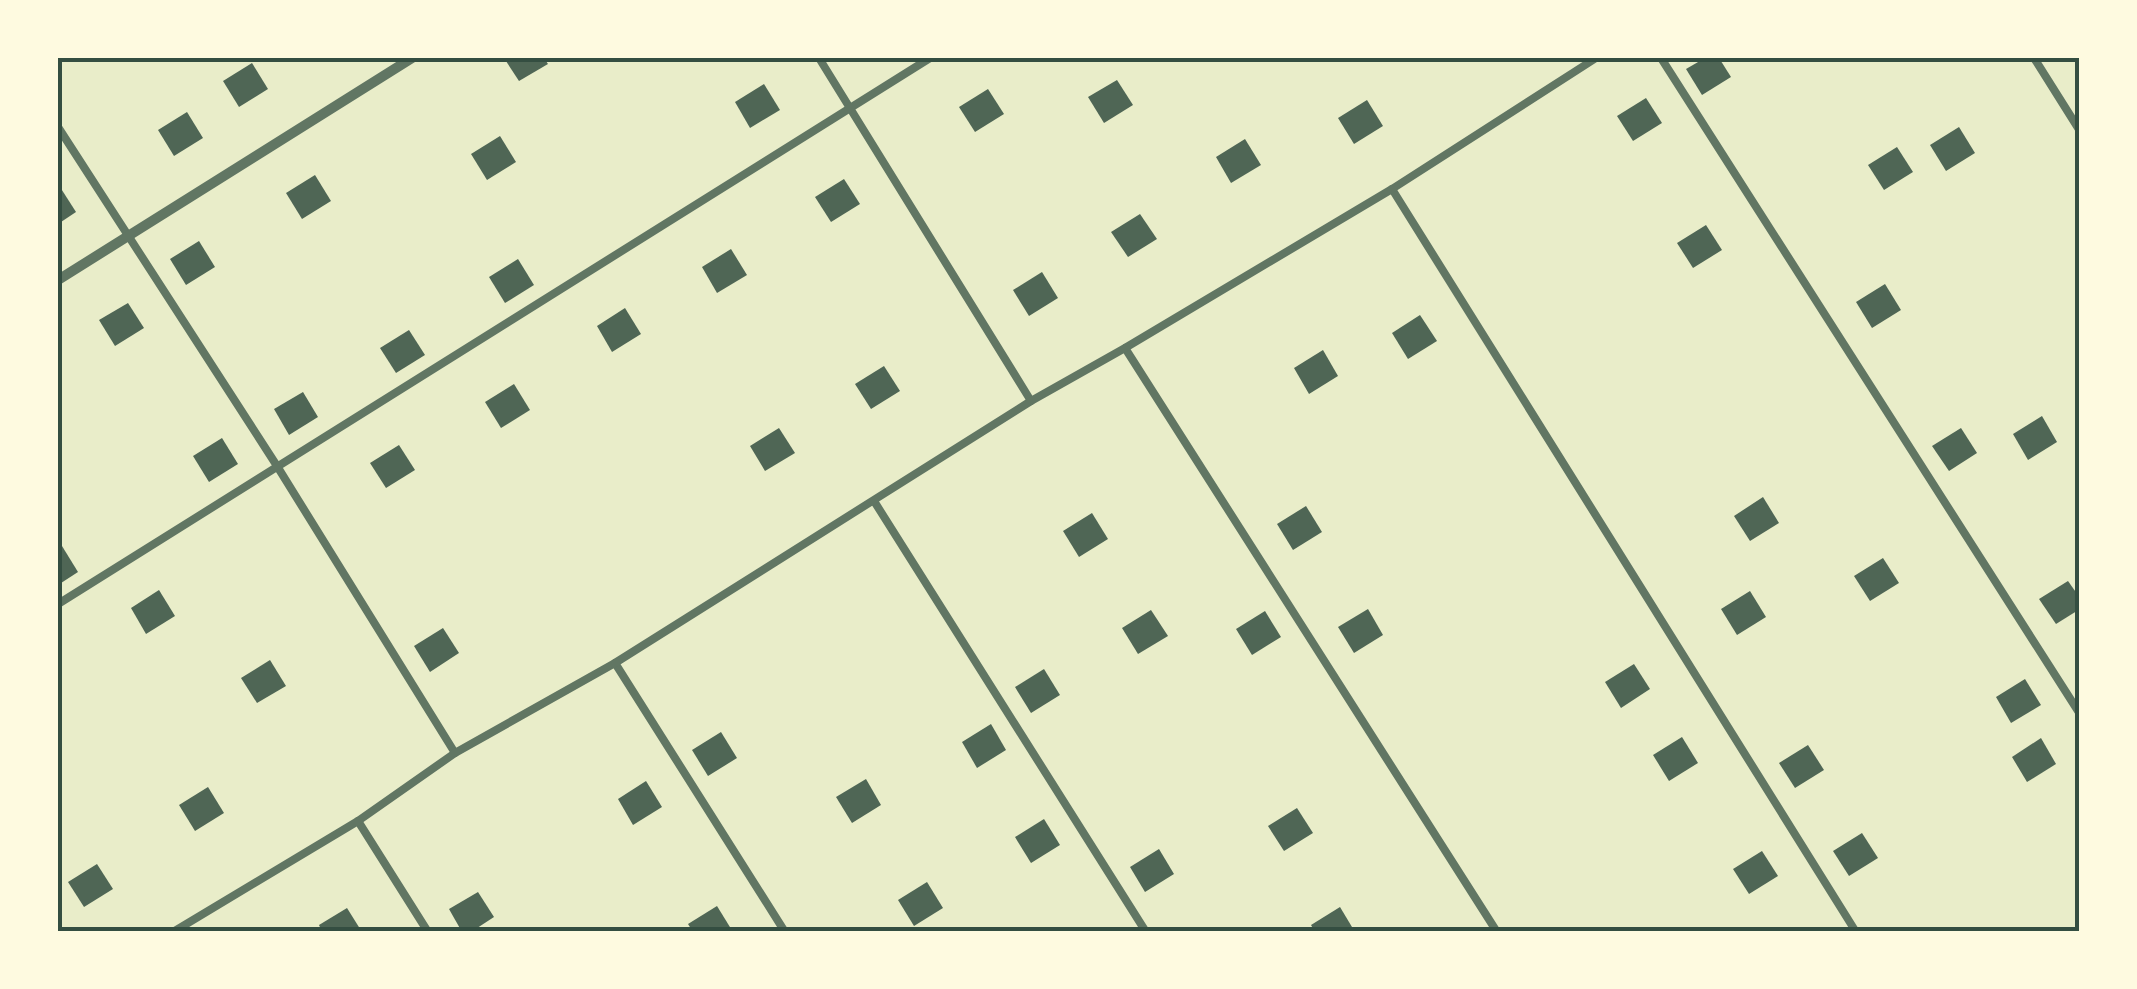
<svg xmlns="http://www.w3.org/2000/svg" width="2137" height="989" font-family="Lora,serif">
<rect width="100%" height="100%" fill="#e9edc9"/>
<!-- building -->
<g fill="#4f6655">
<polygon points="504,58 544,58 548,64 519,81"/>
<polygon points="1705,58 1719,58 1731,77 1702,95 1686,69"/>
<polygon points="252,63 268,89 239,107 223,81"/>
<polygon points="1117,80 1133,105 1104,123 1088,97"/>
<polygon points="764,84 780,110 750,128 735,102"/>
<polygon points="988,89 1004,114 975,132 959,107"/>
<polygon points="1646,98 1662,123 1633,141 1617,116"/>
<polygon points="1367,100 1383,126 1354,144 1338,118"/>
<polygon points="187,112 203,138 174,156 158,130"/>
<polygon points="1959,127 1975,153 1946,171 1930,145"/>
<polygon points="500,136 516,162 487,180 471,154"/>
<polygon points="1245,139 1261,165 1231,183 1216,157"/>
<polygon points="1897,147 1913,172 1884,190 1868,165"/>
<polygon points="315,175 331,201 302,219 286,193"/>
<polygon points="844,179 860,204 831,222 815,197"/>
<polygon points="60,187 76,212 58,224 58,188"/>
<polygon points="1140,214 1157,239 1128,257 1111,232"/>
<polygon points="1706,225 1722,250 1693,268 1677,243"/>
<polygon points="199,241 215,267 186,285 170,259"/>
<polygon points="731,249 747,275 717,293 702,267"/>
<polygon points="518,259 534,285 505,303 489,277"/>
<polygon points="1042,272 1058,298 1029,316 1013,290"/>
<polygon points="1885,284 1901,310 1872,328 1856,302"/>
<polygon points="128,303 144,328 115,346 99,320"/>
<polygon points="625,308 641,334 612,352 597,326"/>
<polygon points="1420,315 1437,341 1408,359 1392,333"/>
<polygon points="409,330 425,355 396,373 380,348"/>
<polygon points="1323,350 1338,376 1309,394 1294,368"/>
<polygon points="884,366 900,391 871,409 855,384"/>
<polygon points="514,384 530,410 501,428 485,402"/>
<polygon points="303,392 318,417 289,435 274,409"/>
<polygon points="2042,416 2057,442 2028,460 2013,434"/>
<polygon points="779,428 795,453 765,471 750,446"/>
<polygon points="1961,428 1977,453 1949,471 1932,446"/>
<polygon points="222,438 238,464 209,482 193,456"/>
<polygon points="399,445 415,470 386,488 370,463"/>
<polygon points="1763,497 1779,523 1750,541 1734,516"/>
<polygon points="1306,506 1322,532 1293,550 1277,524"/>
<polygon points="1092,513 1108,539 1079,557 1063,531"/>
<polygon points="62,546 78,572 58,585 58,549"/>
<polygon points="1883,558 1899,583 1870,601 1854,576"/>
<polygon points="2068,581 2080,598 2080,609 2056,624 2039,599"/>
<polygon points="159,590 175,616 146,634 131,608"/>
<polygon points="1750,591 1766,617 1737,635 1721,609"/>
<polygon points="1368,609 1383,635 1354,653 1338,627"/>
<polygon points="1151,610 1168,636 1138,654 1122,628"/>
<polygon points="1265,611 1281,637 1252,655 1236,629"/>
<polygon points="443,628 459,653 430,672 414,646"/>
<polygon points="270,660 286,686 257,703 241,678"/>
<polygon points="1634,664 1650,689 1621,708 1605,682"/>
<polygon points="1044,669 1060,695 1031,713 1015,687"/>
<polygon points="2025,679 2041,705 2011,723 1996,697"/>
<polygon points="991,724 1006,750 977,768 962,742"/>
<polygon points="721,732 737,758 708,776 692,750"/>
<polygon points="1682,737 1698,763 1669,781 1653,755"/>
<polygon points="2041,738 2056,764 2027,782 2012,757"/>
<polygon points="1808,745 1824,770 1795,788 1779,763"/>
<polygon points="866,779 881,805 852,823 836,797"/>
<polygon points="646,781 662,807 633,825 618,799"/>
<polygon points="208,787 224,813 195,831 179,805"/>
<polygon points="1297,808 1313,833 1284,851 1268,826"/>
<polygon points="1044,819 1060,845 1031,863 1015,837"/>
<polygon points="1862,833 1878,858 1849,876 1833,851"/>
<polygon points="1159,849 1174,874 1145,892 1130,867"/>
<polygon points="1762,851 1778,876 1749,894 1733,869"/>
<polygon points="97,864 113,889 84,907 68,882"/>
<polygon points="927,882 943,908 914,926 898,900"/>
<polygon points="478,892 494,917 471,932 462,932 449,909"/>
<polygon points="717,906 733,932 693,932 688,924"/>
<polygon points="1340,907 1355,932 1315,932 1311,925"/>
<polygon points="347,908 362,932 322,932 319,925"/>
</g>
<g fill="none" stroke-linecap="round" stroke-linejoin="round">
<!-- service -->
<g stroke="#617663" stroke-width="8">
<polyline points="819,58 1031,401"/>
<polyline points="1661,58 2080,714"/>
<polyline points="2034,58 2080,131"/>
<polyline points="58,127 277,466 455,753"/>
<polyline points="1392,189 1856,932"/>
<polyline points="1125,348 1497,932"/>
<polyline points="874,501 1146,932"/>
<polyline points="58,604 930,58"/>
<polyline points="615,663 785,932"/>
<polyline points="358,821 428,932"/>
<polyline points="173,932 358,821 455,753 615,663 1031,401 1125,348 1392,189 1596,58"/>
</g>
<!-- minor -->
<polyline stroke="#617663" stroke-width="10" points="58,280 412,58"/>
</g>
<!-- border -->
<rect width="2137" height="989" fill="none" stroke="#fefae0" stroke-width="120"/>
<rect x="60" y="60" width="2017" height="869" fill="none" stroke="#344e41" stroke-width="4"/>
</svg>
